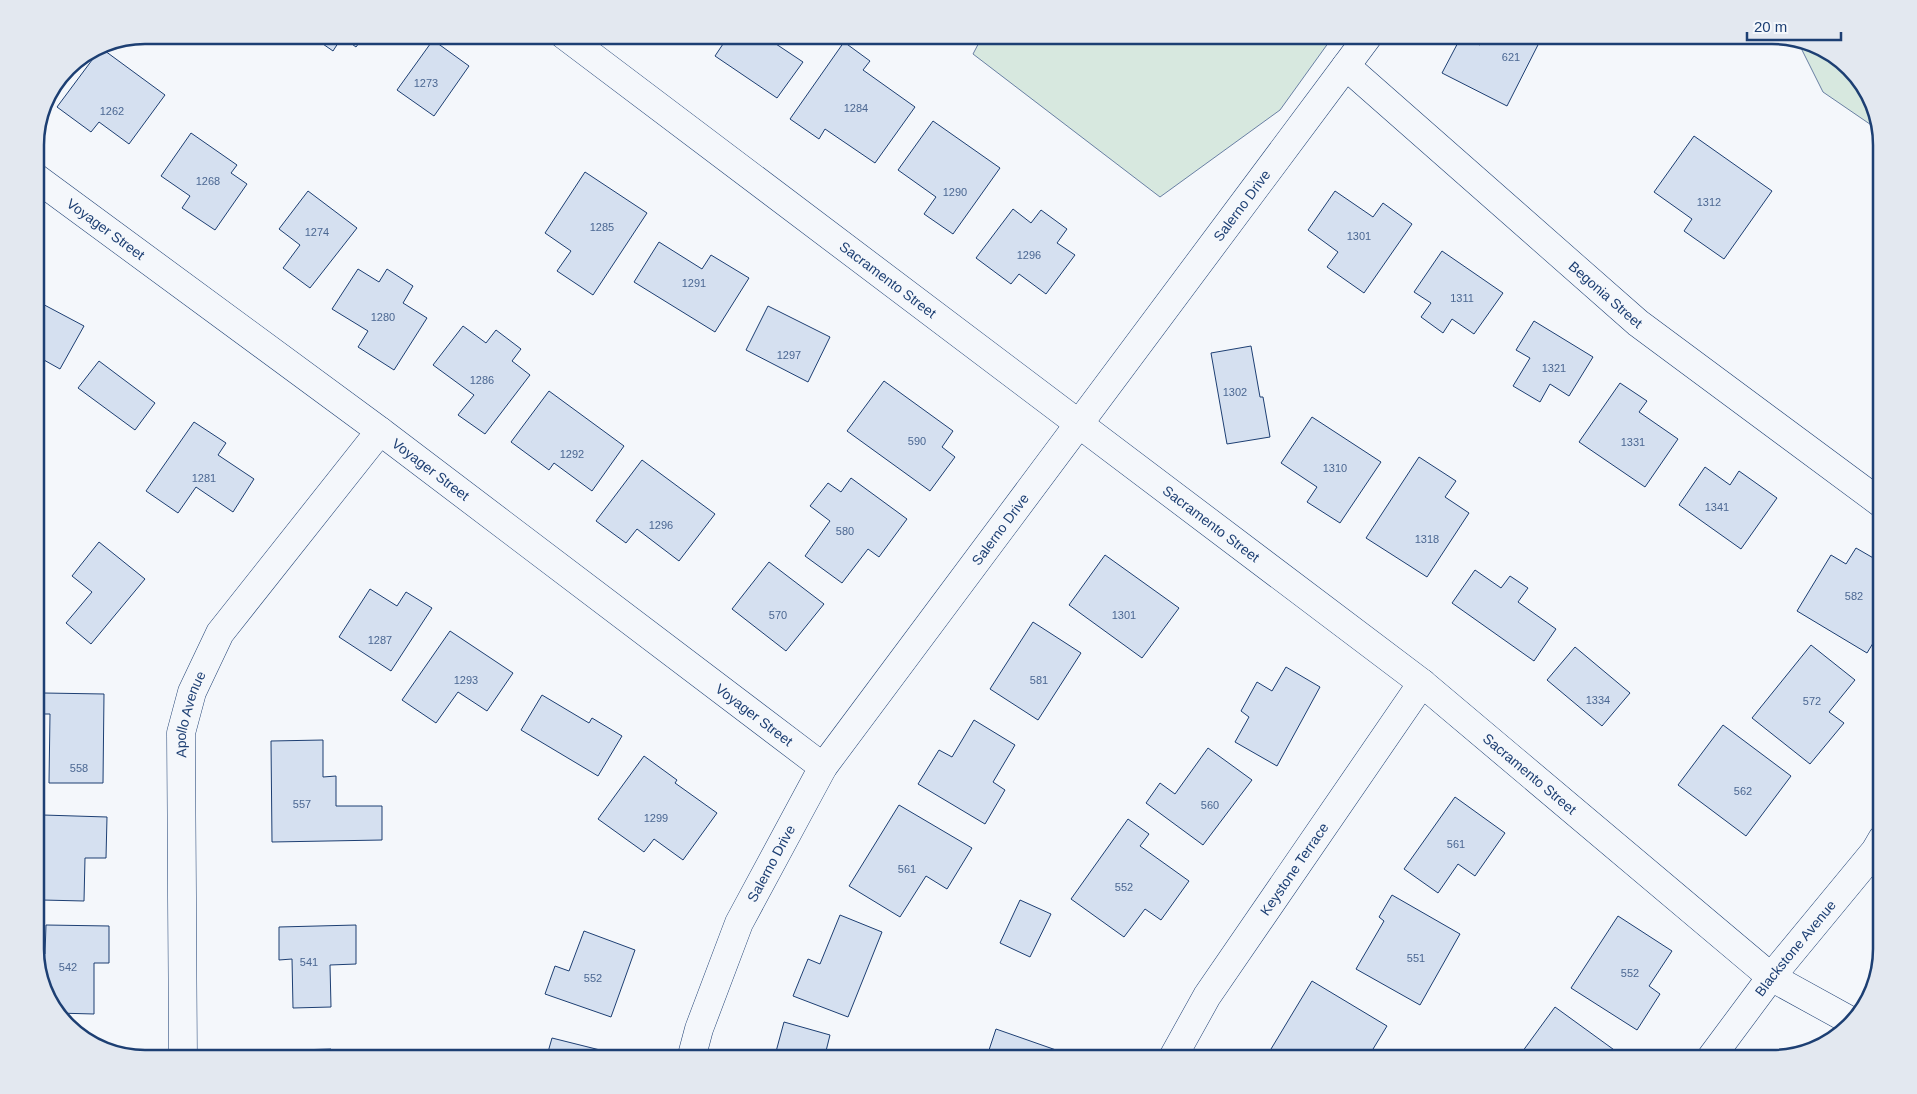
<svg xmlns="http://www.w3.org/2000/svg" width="1917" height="1094" font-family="Helvetica,sans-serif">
<rect width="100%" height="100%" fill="#f4f7fb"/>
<!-- green -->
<g fill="#d7e8df" stroke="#687fa3">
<polygon points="983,35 1334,35 1280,110 1160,197 973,54"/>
<polygon points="1798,42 1827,50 1864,84 1880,131 1823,92"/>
</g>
<!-- building -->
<g fill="#d5e0f0" stroke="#1d3f73">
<polygon points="310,35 365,35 356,47 342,37 333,51"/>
<polygon points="729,35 778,35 773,42 803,62 777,98 715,56"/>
<polygon points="1462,35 1480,45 1485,35 1543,35 1507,106 1442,73"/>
<polygon points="433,40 469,66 434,116 397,90"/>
<polygon points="844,42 870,61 863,70 915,107 875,163 825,129 819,139 790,119"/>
<polygon points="101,48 165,95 129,144 99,122 91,132 57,107"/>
<polygon points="933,121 1000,168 953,234 924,214 936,197 898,170"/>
<polygon points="191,133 237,165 231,173 247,184 215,230 182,208 190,196 161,176"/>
<polygon points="1694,136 1772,191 1724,259 1684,231 1692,219 1654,192"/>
<polygon points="585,172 647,213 593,295 557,271 571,251 545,233"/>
<polygon points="308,191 357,228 310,288 283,268 300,245 279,229"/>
<polygon points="1335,191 1373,217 1383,203 1412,224 1364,293 1327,267 1338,252 1308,230"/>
<polygon points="1013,209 1031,223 1041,210 1067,229 1057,243 1075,255 1046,294 1019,274 1011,284 976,258"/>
<polygon points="659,242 702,269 711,255 749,278 715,332 634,282"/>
<polygon points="1442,251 1503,293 1474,334 1452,319 1443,333 1421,317 1431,303 1414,292"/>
<polygon points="358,269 379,282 387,269 413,286 403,303 427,318 394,370 358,347 368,331 332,309"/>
<polygon points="35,300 84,326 60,369 35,355"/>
<polygon points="768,306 830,337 808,382 746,350"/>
<polygon points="1534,321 1593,357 1569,396 1550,384 1540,402 1513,386 1530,358 1516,350"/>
<polygon points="463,326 486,343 496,330 521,349 512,361 530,375 485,434 458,415 474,395 433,365"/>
<polygon points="1251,346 1260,397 1263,397 1270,437 1227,444 1211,353"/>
<polygon points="1882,360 1882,373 1875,366"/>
<polygon points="99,361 155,403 135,430 78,388"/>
<polygon points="884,381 953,431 942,447 955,457 930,491 847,431"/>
<polygon points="1620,383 1647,401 1639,412 1678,439 1645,487 1579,442"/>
<polygon points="549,391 624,446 592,491 554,463 549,470 511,442"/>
<polygon points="1312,417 1381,462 1340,523 1307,502 1317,487 1281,463"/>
<polygon points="194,422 226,443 218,455 254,479 233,512 196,487 178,513 146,491"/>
<polygon points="1419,457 1456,481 1445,497 1469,513 1427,577 1366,538"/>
<polygon points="642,460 715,514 679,561 637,529 626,543 596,521"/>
<polygon points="1705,467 1730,485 1739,471 1777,498 1741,549 1679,505"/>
<polygon points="851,478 907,519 879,557 868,549 842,583 805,556 830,521 810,506 828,483 841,492"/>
<polygon points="99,542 145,579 91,644 66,623 92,592 72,576"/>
<polygon points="1856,548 1882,563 1882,612 1874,625 1881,630 1867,653 1797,611 1831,555 1846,564"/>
<polygon points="1105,555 1179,608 1142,658 1069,605"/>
<polygon points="769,562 824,604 786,651 732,609"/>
<polygon points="1475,570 1501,588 1510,576 1528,588 1518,602 1556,629 1534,661 1452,603"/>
<polygon points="370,589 397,606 406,592 432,608 391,671 339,637"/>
<polygon points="1033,622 1081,653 1038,720 990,689"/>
<polygon points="450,631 513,673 487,711 458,692 436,723 402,700"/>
<polygon points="1811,645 1855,680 1829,712 1844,723 1810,764 1752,718"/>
<polygon points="1575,647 1630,693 1602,726 1547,680"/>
<polygon points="1286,667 1320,687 1277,766 1235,742 1249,717 1241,711 1257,682 1272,691"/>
<polygon points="44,693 104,694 103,783 49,783 50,714 43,714"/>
<polygon points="542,695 589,723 592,718 622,736 598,776 521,730"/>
<polygon points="974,720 1015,745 993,782 1005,790 985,824 918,784 939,750 952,757"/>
<polygon points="1723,725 1791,776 1746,836 1678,785"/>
<polygon points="323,740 323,777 336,776 336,806 382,806 382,840 272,842 271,741"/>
<polygon points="1208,748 1252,780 1203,845 1146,803 1160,783 1175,794"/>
<polygon points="644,756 677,780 675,783 717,813 683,860 654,839 644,852 598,819"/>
<polygon points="1455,797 1505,833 1475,876 1458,864 1438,893 1404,869"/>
<polygon points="899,805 972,848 947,889 926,876 900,917 849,886"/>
<polygon points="43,815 107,817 106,858 85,858 84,901 42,900"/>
<polygon points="1128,819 1149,834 1140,846 1189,881 1161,920 1145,909 1124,937 1071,899"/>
<polygon points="1392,895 1460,934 1420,1005 1356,969 1384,921 1379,917"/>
<polygon points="1020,900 1051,914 1030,957 1000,943"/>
<polygon points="840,915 882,932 848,1017 793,996 808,959 820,964"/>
<polygon points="1618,916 1672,951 1649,986 1660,994 1637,1030 1571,988"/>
<polygon points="46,925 109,926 109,963 94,963 94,1014 56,1013 53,1010 35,956 35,954 45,954"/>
<polygon points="356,925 356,964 330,965 331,1007 293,1008 292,959 279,960 279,927"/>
<polygon points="584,931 635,950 611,1017 545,994 555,966 569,971"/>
<polygon points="1312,981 1387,1026 1367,1059 1345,1059 1336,1054 1333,1059 1265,1059"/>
<polygon points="1555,1007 1617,1052 1612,1059 1517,1059"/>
<polygon points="784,1022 830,1035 824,1059 774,1059"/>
<polygon points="996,1029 1076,1057 1075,1059 986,1059"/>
<polygon points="552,1038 600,1050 598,1059 546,1059"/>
<polygon points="331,1049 332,1059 263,1059 263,1051"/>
</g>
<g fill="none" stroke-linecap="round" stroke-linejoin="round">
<defs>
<g id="minor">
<path id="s1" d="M564 35 1422 683 1771 977 1851 1021"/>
<path id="s2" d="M1346 66 1638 323 1882 504"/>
<path id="s3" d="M35 177 380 431 823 767"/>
<path id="s4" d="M183 1059 181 733 192 692 220 633 380 431"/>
<path id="s5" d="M691 1059 699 1029 739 923 823 767 1369 35"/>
<path id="s6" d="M1172 1059 1207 996 1422 683"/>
<path id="s7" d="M1710 1059 1771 977 1875 851 1882 839"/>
</g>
</defs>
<!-- minor casing -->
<use href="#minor" stroke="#1d3f73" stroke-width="29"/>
<!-- minor -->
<use href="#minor" stroke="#f4f7fb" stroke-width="28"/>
</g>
<g text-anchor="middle" stroke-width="4" stroke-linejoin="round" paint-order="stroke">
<!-- number labels -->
<g font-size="11" fill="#4b6792">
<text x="1511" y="61">621</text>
<text x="426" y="87">1273</text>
<text x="856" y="112">1284</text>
<text x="112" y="115">1262</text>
<text x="208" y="185">1268</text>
<text x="955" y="196">1290</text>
<text x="1709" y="206">1312</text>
<text x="602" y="231">1285</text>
<text x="317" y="236">1274</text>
<text x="1359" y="240">1301</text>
<text x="1029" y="259">1296</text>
<text x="694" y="287">1291</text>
<text x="1462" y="302">1311</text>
<text x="383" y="321">1280</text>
<text x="789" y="359">1297</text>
<text x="1554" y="372">1321</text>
<text x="482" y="384">1286</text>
<text x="1235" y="396">1302</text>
<text x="917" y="445">590</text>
<text x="1633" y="446">1331</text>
<text x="572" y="458">1292</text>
<text x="1335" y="472">1310</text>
<text x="204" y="482">1281</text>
<text x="1717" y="511">1341</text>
<text x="661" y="529">1296</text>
<text x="845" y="535">580</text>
<text x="1427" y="543">1318</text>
<text x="1854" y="600">582</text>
<text x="778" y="619">570</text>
<text x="1124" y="619">1301</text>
<text x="380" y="644">1287</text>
<text x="466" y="684">1293</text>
<text x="1039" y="684">581</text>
<text x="1598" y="704">1334</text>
<text x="1812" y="705">572</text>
<text x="79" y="772">558</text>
<text x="1743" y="795">562</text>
<text x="302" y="808">557</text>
<text x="1210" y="809">560</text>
<text x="656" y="822">1299</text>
<text x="1456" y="848">561</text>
<text x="907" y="873">561</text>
<text x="1124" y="891">552</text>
<text x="1416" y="962">551</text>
<text x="309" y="966">541</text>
<text x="68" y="971">542</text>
<text x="1630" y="977">552</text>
<text x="593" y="982">552</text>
</g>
<!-- street labels -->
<g font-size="14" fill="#1d3f73" stroke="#f4f7fb">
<text dy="5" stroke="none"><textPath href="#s5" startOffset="1022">Salerno Drive</textPath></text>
<text dy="5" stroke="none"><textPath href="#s3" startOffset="88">Voyager Street</textPath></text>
<text dy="5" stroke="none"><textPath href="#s1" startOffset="406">Sacramento Street</textPath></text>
<text dy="5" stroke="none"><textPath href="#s2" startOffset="346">Begonia Street</textPath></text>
<text dy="5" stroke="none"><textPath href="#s3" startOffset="492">Voyager Street</textPath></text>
<text dy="5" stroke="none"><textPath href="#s1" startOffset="811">Sacramento Street</textPath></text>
<text dy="5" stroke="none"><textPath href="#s5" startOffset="618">Salerno Drive</textPath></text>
<text dy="5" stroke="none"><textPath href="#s3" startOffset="898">Voyager Street</textPath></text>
<text dy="5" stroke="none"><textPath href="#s4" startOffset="346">Apollo Avenue</textPath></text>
<text dy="5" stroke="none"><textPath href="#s1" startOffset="1216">Sacramento Street</textPath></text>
<text dy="5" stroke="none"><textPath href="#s5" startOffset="212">Salerno Drive</textPath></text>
<text dy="5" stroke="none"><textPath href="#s6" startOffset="226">Keystone Terrace</textPath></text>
<text dy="5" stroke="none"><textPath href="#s7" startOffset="140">Blackstone Avenue</textPath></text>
</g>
</g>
<!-- crop -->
<path d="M0 0H1917V1094H0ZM145 44H1772A101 101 0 0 1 1873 145V949A101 101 0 0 1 1772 1050H145A101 101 0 0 1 44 949V145A101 101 0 0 1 145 44Z" fill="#e3e8f0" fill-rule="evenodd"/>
<path fill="none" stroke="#1d3f73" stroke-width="2.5" d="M145 44H1772A101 101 0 0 1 1873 145V949A101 101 0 0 1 1772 1050H145A101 101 0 0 1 44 949V145A101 101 0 0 1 145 44Z"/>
<!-- scale -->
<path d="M1747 32v8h94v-8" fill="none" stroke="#1d3f73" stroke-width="2.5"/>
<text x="1754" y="32" font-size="15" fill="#1d3f73" stroke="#f4f7fb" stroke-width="4" paint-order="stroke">20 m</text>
</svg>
